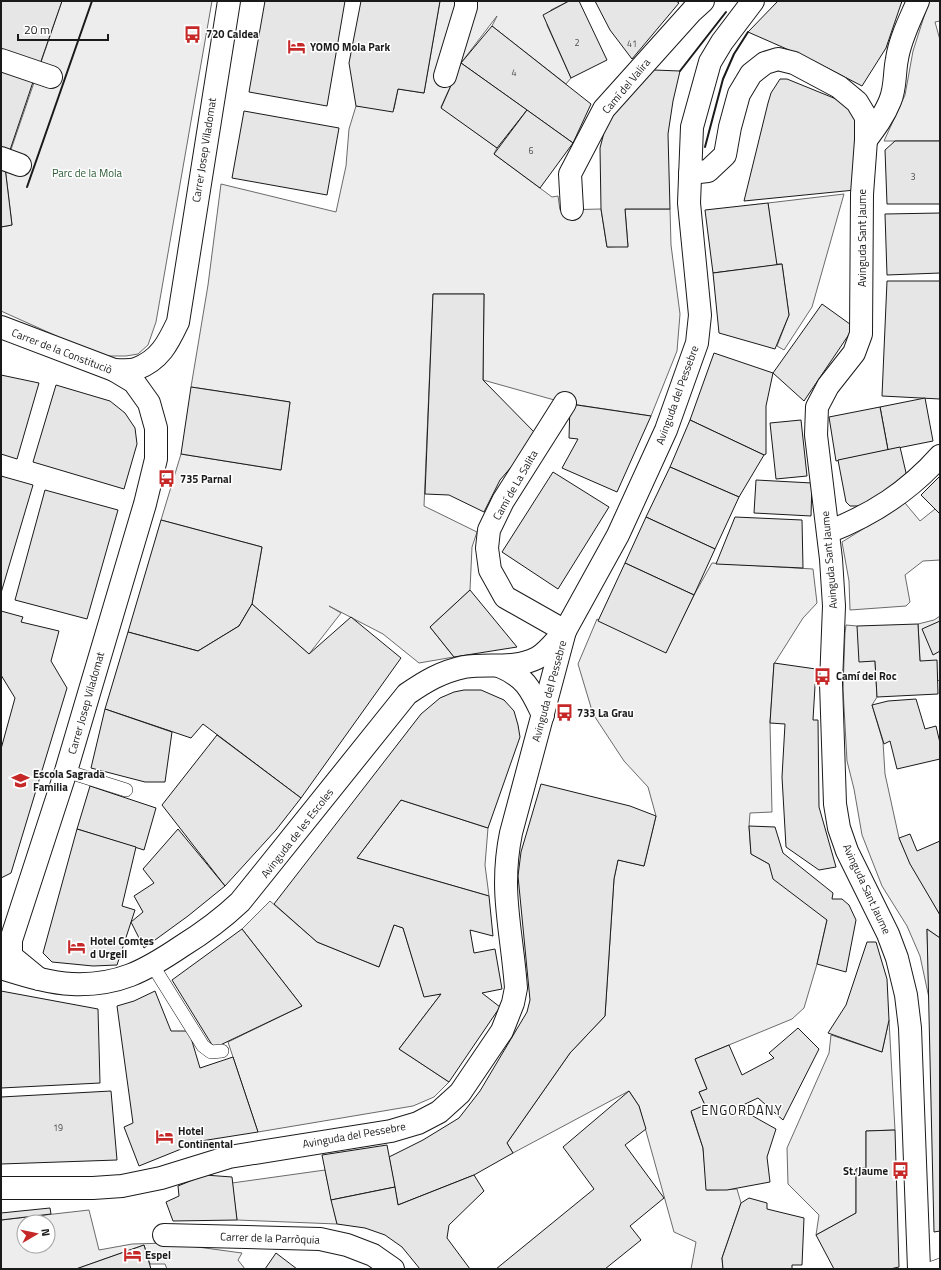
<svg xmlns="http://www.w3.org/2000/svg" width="941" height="1270" font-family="'Titillium Web',sans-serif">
<rect width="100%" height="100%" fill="#fff"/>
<!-- built -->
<g fill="#ededed" stroke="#6a6a6a" fill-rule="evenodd">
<polygon points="62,1 212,1 156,322 148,345 138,354 126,356 101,356 1,311 1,227 12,225 5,167"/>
<polygon points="440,1 569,1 551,10 547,25 571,78 566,84 492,26 497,16 461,63 441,107 497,148 494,154 552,197 558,196 560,210 601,209 607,247 628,246 625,209 670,209 671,245 680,314 677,351 651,416 565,403 483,380 484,294 433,294 424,506 477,532 472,547 470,590 430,627 454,657 419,663 383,634 329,606 341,613 309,654 252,604 262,547 161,520 181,454 281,470 290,402 191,387 208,285 221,184 336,212 346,166 349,129 356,106 394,109 398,89 424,93"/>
<polygon points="929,1 940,1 940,21 935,22 940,40 940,141 884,141 905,95 913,51"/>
<polygon points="844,194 812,307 784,350 777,346 789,315 782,264 776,264 768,203"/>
<polygon points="905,503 920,521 935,509 940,514 940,560 923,561 905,575 910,602 906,606 850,610 849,581 842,542"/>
<polygon points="712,563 813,569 817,603 803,618 774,664 770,723 772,812 750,813 749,826 751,854 769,864 827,920 817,964 804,1008 792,1019 695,1059 707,1089 699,1092 705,1105 691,1112 703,1148 707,1190 737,1189 741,1203 722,1258 723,1269 691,1269 696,1242 674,1232 639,1106 629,1091 513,1153 507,1143 570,1053 605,1016 614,879 618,860 644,866 656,816 648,787 624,761 593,714 578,664 597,619 666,652 694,595"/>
<polygon points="940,616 940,680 937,681 920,661 918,624 934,620"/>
<polygon points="846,625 857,626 875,661 877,697 872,705 883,742 885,774 899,838 910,862 940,915 940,938 927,929 929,998 920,956 907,926 882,886 862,835 854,789 847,761 843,689 845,633"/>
<polygon points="401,800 488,828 485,865 489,896 357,858"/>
<polygon points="270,901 317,942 379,967 394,925 403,928 424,996 441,994 399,1049 449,1082 434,1097 413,1106 258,1132 228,1042 302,1006 242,929"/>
<polygon points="889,1020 895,1130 866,1131 866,1168 856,1169 856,1213 816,1235 819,1215 788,1184 787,1148 829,1053 831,1035 882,1052"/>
<polygon points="325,1170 337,1224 237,1220 232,1183"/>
<path d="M89 1210 99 1250 132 1244 168 1243 242 1253 238 1260 245 1269H167L165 1264H150L144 1245 76 1269H1V1220ZM24 1222H48V1246H24Z"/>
</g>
<!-- building -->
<g fill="#e6e6e6" stroke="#1a1a1a">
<polygon points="1,1 62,1 40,64 1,51"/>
<polygon points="265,1 345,1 327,106 249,92"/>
<polygon points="361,1 440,1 424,93 398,89 393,112 356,106 349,63"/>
<polygon points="569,1 579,1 607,60 571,78 543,15"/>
<polygon points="595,1 676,1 679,3 632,59 610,30"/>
<polygon points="778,1 902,1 886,48 862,86 814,61 748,32"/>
<polygon points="492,26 591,104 573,143 461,63"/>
<polygon points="461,63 527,110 497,148 441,108"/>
<polygon points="1,68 34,79 9,153 1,150"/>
<polygon points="654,70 680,71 673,101 668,134 670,209 625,209 628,247 607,247 601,209 600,148 607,121"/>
<polygon points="780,79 787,79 846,103 857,122 855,190 744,201 768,103 771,93"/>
<polygon points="527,110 573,143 540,188 494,154"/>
<polygon points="244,111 339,128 327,195 232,178"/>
<polygon points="895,141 940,141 940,204 887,204 885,150"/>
<polygon points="1,165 5,167 12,225 1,227"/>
<polygon points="768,203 777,265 713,273 705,210"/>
<polygon points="940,213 940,273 887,275 885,214"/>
<polygon points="782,264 789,315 775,349 719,333 713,273"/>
<polygon points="887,281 940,281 940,399 882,396"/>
<polygon points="433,294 484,294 483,380 538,436 500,480 484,512 449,495 425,494"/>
<polygon points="822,304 854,327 804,401 773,373"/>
<polygon points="714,353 773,373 766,406 766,454 764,455 690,420"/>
<polygon points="1,375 39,383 17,459 1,454"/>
<polygon points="56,385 110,401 125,413 135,428 137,444 124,489 33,462"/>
<polygon points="191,387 290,402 281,470 181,454"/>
<polygon points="925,398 933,441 888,450 880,407"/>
<polygon points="570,404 651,416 617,492 562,468 578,439 569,438"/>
<polygon points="880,407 888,450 836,461 829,417"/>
<polygon points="690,420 764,455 739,497 670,467"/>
<polygon points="801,420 807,476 776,479 770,423"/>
<polygon points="900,447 907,477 862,506 850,506 846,502 838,460"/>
<polygon points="670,467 739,497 715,549 646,517"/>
<polygon points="553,472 609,507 558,589 502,552"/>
<polygon points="1,476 33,485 1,593"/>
<polygon points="940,476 940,514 921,495"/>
<polygon points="756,480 812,483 811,516 754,513"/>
<polygon points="45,490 118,510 87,619 15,600"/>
<polygon points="646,517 715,549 694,595 625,563"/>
<polygon points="735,517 802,520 803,568 716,564"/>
<polygon points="161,520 262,547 252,604 239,626 198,651 128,632"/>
<polygon points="625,563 694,595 666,653 598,621"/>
<polygon points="470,590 517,647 454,657 430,627"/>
<polygon points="252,604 309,654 351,617 401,658 301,798 203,724 191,738 105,709 128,632 198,651 239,626"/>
<polygon points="1,611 23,617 21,622 59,631 51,661 67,688 11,873 1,878 1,749 15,698 1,675"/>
<polygon points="940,621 940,651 933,655 922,629"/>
<polygon points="918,624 920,661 937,660 938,694 877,697 875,661 859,662 857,626"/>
<polygon points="774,663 816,669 813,720 818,720 819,807 836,867 819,870 786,847 782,777 785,724 770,723"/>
<polygon points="464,690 481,690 504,700 514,711 518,725 520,737 488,828 401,800 357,858 489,896 493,936 470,930 474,953 495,949 502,989 482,993 500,1007 449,1082 399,1049 441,994 424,997 403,928 394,925 379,967 317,942 274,904 421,714 440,698 454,692"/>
<polygon points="916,699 925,729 936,726 940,743 940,759 897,769 890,741 884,744 872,705 888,701"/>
<polygon points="105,709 172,732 165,782 145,782 91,768"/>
<polygon points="217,735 301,798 276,830 225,886 162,805"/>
<polygon points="541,784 630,806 656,816 644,866 618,860 614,879 605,1016 570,1053 507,1143 513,1153 474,1175 398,1205 389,1157 423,1140 459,1118 480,1091 527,1012 530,1000 518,876 521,852"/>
<polygon points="90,786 156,808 144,850 77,829"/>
<polygon points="749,826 775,827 783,853 833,893 832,899 842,899 849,905 856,920 846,972 817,964 827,920 773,879 769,864 751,854"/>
<polygon points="77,829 136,847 122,906 135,910 117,965 93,966 52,962 43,953"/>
<polygon points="178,829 225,886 188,916 144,948 131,922 143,912 134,896 154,883 143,869"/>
<polygon points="910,834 917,851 940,841 940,915 910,864 899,838"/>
<polygon points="242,929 302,1006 214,1048 172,980"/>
<polygon points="927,929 940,938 940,1231 934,1232"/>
<polygon points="867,942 876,942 887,979 889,1020 882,1052 828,1033 846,1005"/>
<polygon points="1,991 98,1009 100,1083 1,1088"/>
<polygon points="155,991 171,1031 189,1031 200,1068 233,1057 258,1132 201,1141 139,1166 124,1127 133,1123 117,1006 134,1001"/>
<polygon points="798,1028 819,1049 783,1120 758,1098 743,1105 742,1110 776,1129 767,1157 770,1182 727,1190 706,1190 703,1148 691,1111 705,1105 699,1092 707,1089 695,1059 729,1045 742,1075 774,1058 769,1053"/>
<polygon points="111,1091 117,1160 1,1164 1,1097"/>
<polygon points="629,1091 639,1106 646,1129 625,1145 664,1198 630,1226 641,1240 605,1269 496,1269 594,1189 563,1147"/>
<polygon points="895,1130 899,1267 890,1269 834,1269 816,1235 856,1213 856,1169 866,1168 866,1131"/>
<polygon points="387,1145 395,1187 331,1200 322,1155"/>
<polygon points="205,1175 232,1177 237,1220 173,1221 166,1202 179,1196 178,1186"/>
<polygon points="474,1175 484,1191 449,1225 447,1238 470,1269 420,1269 402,1247 385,1235 365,1228 337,1224 331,1200 395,1187 398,1205"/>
<polygon points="749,1198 767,1203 767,1209 804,1218 802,1265 792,1265 792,1269 723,1269 722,1258 741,1203"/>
<polygon points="50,1208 51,1214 1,1220 1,1213"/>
<polygon points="144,1245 151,1269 76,1269"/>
<polygon points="276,1253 297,1269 265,1269"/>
</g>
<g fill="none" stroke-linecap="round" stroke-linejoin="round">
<defs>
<g id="lane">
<polyline points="66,771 126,790"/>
<polyline points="153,966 203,1046 211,1052 222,1051"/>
<polyline points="929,1269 940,1265"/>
</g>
<g id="street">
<polyline points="1,60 51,77"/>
<polyline points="445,76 466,7 466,1"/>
<path d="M866 140C875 128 884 116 890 101 896 87 894 73 897 59 900 39 910 20 918 1"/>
<polyline points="1,158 20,165"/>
<polyline points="690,173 708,171 725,155 730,127 739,94 751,74 765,63 778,59 794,63 839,87 857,102 866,117 866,140 862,194 861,334 854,353 828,386 817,407 816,435 831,559 834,606 831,683 835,804 839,828 847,851 888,934 897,958 906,995 910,1028 919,1269"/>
<polyline points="572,209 570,174 604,109 692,11 703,1"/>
<polyline points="565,403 503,501 489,530 487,548 490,570 505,597 565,631"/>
<path d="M828 532C872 515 908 492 940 456"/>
<polyline points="164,1235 320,1239 347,1245 373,1255 393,1269"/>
</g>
<g id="secondary">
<polyline points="1,327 114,370 134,382 149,403 156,428 156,459 145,504 66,771 11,940 11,956 39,979"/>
<path d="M114 370C121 370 130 371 136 369 160 360 168 343 178 322L229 1"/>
<path d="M499 666C526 677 531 690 543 715"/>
<path d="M1 968C24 975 48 983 72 984 118 986 145 971 182 946 203 933 222 919 240 902L407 694C426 681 441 672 464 667 489 663 513 670 537 658 547 653 557 639 565 631"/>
<path d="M1 1188H93L122 1186 161 1178 229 1157 391 1131 418 1123 439 1112 460 1093 502 1031 513 1003 516 988C512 931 499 891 511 833L565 631 618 535 666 430 697 343 700 315 689 203 692 127 710 62 722 42 753 1"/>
</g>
</defs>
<!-- lane casing -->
<use href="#lane" stroke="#1a1a1a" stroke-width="14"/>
<!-- street casing -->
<use href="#street" stroke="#1a1a1a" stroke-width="24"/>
<!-- secondary casing -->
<use href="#secondary" stroke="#1a1a1a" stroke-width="24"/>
<!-- lane -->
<use href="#lane" stroke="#fff" stroke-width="13"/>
<!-- street -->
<use href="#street" stroke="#fff" stroke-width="22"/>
<!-- secondary -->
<use href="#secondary" stroke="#fff" stroke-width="22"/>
<!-- wall -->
<g stroke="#1a1a1a" stroke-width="2">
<polyline points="680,71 726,12"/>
<polyline points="705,147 723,79 734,54 748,32"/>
<polyline points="27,187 92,1"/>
</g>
</g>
<!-- icons -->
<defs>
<symbol id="bus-bare" viewBox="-9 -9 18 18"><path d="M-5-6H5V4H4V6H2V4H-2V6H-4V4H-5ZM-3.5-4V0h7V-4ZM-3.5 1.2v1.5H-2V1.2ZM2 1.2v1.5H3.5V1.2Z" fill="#c62828" stroke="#fff" stroke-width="2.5" paint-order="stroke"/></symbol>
<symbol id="hotel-bare" viewBox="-9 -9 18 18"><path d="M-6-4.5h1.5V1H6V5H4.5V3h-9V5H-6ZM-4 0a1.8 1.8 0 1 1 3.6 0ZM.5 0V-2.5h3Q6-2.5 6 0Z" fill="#c62828" stroke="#fff" stroke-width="2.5" paint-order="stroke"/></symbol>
<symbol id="school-bare" viewBox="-9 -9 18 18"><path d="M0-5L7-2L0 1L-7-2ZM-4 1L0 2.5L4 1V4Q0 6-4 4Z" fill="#c62828" stroke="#fff" stroke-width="2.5" paint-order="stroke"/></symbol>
</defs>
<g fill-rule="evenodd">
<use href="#bus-bare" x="180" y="22" width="25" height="25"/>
<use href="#hotel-bare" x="284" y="34" width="25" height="25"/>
<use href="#bus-bare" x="154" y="466" width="25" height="25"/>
<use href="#bus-bare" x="810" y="664" width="25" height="25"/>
<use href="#bus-bare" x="552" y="700" width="25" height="25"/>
<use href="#school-bare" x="8" y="768" width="25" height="25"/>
<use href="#hotel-bare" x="64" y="934" width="25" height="25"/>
<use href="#hotel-bare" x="152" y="1124" width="25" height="25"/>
<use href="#bus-bare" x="888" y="1158" width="25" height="25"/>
<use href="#hotel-bare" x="120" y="1242" width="25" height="25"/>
</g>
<g text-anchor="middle" stroke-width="3" stroke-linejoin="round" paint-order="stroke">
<!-- number labels -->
<g font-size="9" fill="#4d4d4d">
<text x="577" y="46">2</text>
<text x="632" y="47">41</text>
<text x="514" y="76">4</text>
<text x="531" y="154">6</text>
<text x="913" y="180">3</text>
<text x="58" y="1131">19</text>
</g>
<!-- poi labels -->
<g font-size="11" font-weight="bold" fill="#1a1a1a" stroke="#fff" text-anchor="start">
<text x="206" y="38">720 Caldea</text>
<text x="310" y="51">YOMO Mola Park</text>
<text x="180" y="483">735 Parnal</text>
<text x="836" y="680">Camí del Roc</text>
<text x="577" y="717">733 La Grau</text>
<text x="33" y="778">Escola Sagrada<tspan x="33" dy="13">Familia</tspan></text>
<text x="90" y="945">Hotel Comtes<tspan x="90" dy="13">d Urgell</tspan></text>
<text x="178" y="1135">Hotel<tspan x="178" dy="13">Continental</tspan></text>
<text x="888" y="1175" text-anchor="end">St. Jaume</text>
<text x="145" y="1259">Espel</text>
</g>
<!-- street labels -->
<g font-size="11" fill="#1a1a1a" stroke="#fff">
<text transform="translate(626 86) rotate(-50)" y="4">Camí del Valira</text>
<text transform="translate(204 150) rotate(-81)" y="4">Carrer Josep Viladomat</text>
<text transform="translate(862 238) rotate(-90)" y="4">Avinguda Sant Jaume</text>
<text transform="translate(62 351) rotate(21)" y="4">Carrer de la Constituciò</text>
<text transform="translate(677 395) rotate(-70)" y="4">Avinguda del Pessebre</text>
<text transform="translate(515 485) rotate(-60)" y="4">Camí de La Salita</text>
<text transform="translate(829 560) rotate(-95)" y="4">Avinguda Sant Jaume</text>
<text transform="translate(549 691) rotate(-75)" y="4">Avinguda del Pessebre</text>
<text transform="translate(86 703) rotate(-74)" y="4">Carrer Josep Viladomat</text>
<text transform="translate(297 833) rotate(-52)" y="4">Avinguda de les Escoles</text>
<text transform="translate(867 889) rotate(65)" y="4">Avinguda Sant Jaume</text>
<text transform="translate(354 1135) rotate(-10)" y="4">Avinguda del Pessebre</text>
<text transform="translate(270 1238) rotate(2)" y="4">Carrer de la Parròquia</text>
</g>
<!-- park labels -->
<g font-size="11" fill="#2b5a34" stroke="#fff">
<text x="87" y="177">Parc de la Mola</text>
</g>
<!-- quarter labels -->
<g font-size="13" letter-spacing="1" fill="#1a1a1a" stroke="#fff">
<text x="742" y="1115">ENGORDANY</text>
</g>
</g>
<!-- border -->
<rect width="941" height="1270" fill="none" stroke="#1a1a1a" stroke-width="4"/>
<!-- north arrow -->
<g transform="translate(36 1234) rotate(81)"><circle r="19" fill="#ffffff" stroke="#a3a3a3"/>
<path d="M0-3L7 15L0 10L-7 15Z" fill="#c62828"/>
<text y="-6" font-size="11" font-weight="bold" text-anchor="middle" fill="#1a1a1a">N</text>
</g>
<!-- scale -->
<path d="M18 34v6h90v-6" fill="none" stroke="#1a1a1a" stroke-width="2"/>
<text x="24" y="34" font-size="12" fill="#1a1a1a" stroke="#ffffff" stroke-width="3" paint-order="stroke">20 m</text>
</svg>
